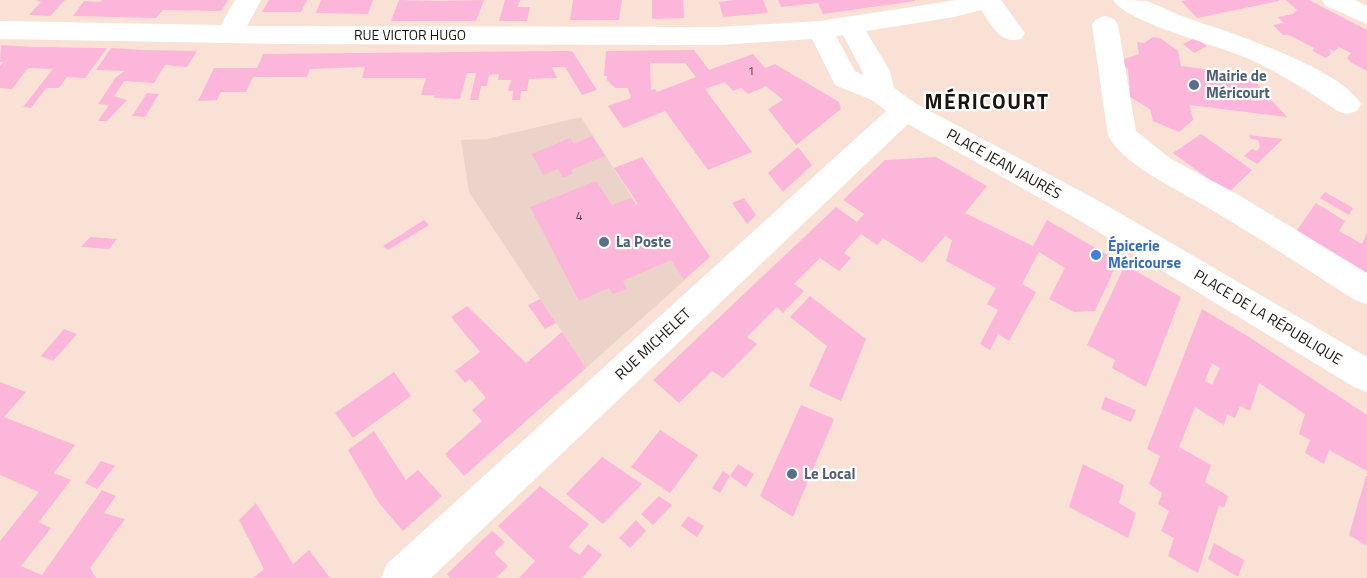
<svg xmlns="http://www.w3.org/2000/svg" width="1367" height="578" font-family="'Titillium Web',sans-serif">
<rect width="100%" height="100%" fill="#f9e2d5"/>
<!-- commercial -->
<polygon fill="#ecd3ca" points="581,117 685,280 586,368 469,192 461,140 487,139"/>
<!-- building -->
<g fill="#fbb6da" fill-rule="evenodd">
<polygon points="35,0 65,0 50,16 29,15 41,2"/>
<polygon points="102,0 228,0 221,11 163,10 156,18 73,16 84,1 100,2"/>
<polygon points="269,0 307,0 301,12 262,12"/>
<polygon points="321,0 373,0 368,14 316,13"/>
<polygon points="399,0 437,1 484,0 476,21 391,21"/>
<polygon points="505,0 520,0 518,7 530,7 527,21 499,21"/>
<polygon points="573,0 622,0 619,20 570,20"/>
<polygon points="652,0 683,0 684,18 652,19"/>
<polygon points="734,0 763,0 768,13 723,17 719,2"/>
<polygon points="778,0 915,0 915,1 823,14 818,3 781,7"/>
<polygon points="1188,0 1279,0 1279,1 1197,18 1181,1"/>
<polygon points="1286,0 1309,0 1367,30 1367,71 1352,63 1347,58 1351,53 1339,47 1335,51 1329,49 1331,54 1326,58 1313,51 1314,48 1289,35 1283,35 1273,25 1284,23 1278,17 1293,14 1297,10"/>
<polygon points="1153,37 1160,38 1178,51 1181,66 1249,75 1287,117 1190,105 1193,120 1179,132 1153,121 1150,109 1125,94 1130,91 1128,69 1119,61 1139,54 1137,42 1144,43"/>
<polygon points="1195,38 1207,46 1194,53 1183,44"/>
<polygon points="1,45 35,47 107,48 85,78 67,77 59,88 46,88 31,108 23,107 53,69 28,68 12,89 0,88 0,66 3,62 0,62"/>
<polygon points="111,48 145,50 197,51 187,67 165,65 154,83 124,81 114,96 127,100 107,121 98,121 109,105 98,104 116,77 125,71 96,70"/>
<path d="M694 50 709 70 753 54 765 68 775 64 839 102 841 109 796 145 768 109 783 100 766 86 748 94 741 88 733 91 725 82 705 89 752 152 708 170 665 111 623 128 608 106 631 98 628 88H615L607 80V76H604L606 51ZM650 63H685L696 77 657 92 655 89 651 90Z"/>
<polygon points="572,51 597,90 582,95 565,67 552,67 557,78 529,79 527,91 521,91 520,100 512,100 513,91 508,91 511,80 498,80 499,74 489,75 487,86 481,86 478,100 470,100 476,73 467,73 460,99 434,98 435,95 421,95 426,78 362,78 365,67 310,69 307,77 253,77 246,92 221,92 217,100 198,101 214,68 257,68 263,54"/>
<polygon points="147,93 159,94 145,117 132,116"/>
<polygon points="1201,134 1252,170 1228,193 1173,153"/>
<polygon points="1249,135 1283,139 1257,164 1244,156 1252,149 1257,151 1260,147 1258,140 1251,139"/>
<polygon points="592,136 605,156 571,170 573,173 563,178 558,169 543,175 532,154 570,138 574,144"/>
<polygon points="798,147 812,165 783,192 768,173"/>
<polygon points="642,157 710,257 684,280 671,260 623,281 627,289 613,294 609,288 579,301 530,207 596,181 612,205 631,198 636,205 638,204 614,168"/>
<polygon points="936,157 987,186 965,213 1033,246 1047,220 1118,261 1095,311 1074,312 1049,299 1065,268 1039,252 1022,284 1036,292 1009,341 998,334 990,350 980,344 998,310 987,304 996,288 946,261 952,240 945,236 922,263 883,238 877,245 861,234 844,253 851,258 839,271 820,258 794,284 804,291 783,313 777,307 747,337 757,344 723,378 712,371 679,403 653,380 836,207 857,222 864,214 843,200 885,160"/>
<polygon points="1325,192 1353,208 1349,215 1320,198"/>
<polygon points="744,198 756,215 747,224 732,203"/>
<polygon points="1316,203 1345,221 1339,231 1362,244 1367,233 1367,276 1295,233"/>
<polygon points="424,220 429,225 388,250 383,246"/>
<polygon points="90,237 117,239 109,249 81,247"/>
<polygon points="1125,265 1181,297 1146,387 1112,368 1115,360 1087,345"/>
<polygon points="810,296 866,339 841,401 809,386 827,346 790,317"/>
<polygon points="540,299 556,323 545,329 528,305"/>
<polygon points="467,306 526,363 562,332 586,368 464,476 445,454 482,421 472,410 486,398 470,379 465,383 455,371 480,352 451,317"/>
<path d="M1202 309 1249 337 1367 415V471L1329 450 1324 464 1305 453 1310 440 1299 434 1305 414 1259 383 1250 411 1240 406 1235 418 1227 414 1224 425 1195 407 1179 447 1211 465 1205 482 1228 496 1224 508 1219 505 1198 573 1168 556 1174 538 1161 531 1169 511 1158 504 1162 493 1149 484 1160 456 1147 449ZM1212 363 1220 368 1212 385 1205 381Z"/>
<polygon points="64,329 77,334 53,361 41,356"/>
<polygon points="394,372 411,396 353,438 335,413"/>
<polygon points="0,382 26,392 4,417 75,445 54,473 71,480 39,522 51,528 21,566 42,575 102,490 116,496 104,513 125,519 90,568 96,578 0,578 0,541 39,492 0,475"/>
<polygon points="1105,397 1136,410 1131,422 1101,409"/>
<polygon points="801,405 834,419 793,517 760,496"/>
<polygon points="660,430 698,455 670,493 631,467"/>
<polygon points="374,431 406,480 418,470 442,496 403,531 379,503 348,450"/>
<polygon points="602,457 642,484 603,524 566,494"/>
<polygon points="101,461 115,466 97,489 85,483"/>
<polygon points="738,464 754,474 746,487 730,476"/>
<polygon points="1083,464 1124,485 1119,503 1136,513 1128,538 1069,507"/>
<polygon points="723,471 730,476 720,493 712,488"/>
<polygon points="1366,476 1367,476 1367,546 1349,535"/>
<polygon points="540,486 589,524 568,547 580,555 588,544 602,555 582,578 519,578 535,561 498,526"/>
<polygon points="659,496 672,505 653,525 641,514"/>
<polygon points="256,503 293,564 309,550 330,578 253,578 264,569 239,520"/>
<polygon points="688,516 704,526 697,537 681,526"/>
<polygon points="636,520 646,531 630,548 619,538"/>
<polygon points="492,531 505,542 494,553 508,566 496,578 450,578 447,574"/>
<polygon points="1214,543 1244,560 1238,577 1208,559"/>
</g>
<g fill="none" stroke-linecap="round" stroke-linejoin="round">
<!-- minor -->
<g fill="#fff" fill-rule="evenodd">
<path d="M235 0H261L247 26 719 27 820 21 957 0H1001L1025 33 1021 39C1000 45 992 25 981 10L954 17 866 31 890 71 894 88 915 103 1099 201 1367 357V392L1354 387 1077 219 908 124 431 578H381L387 564 886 111 872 100 835 85 812 39 719 45 282 44 0 39V21L221 25ZM843 35 862 71 863 75 855 71 836 36Z"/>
<path d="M1113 0C1123 0 1137 0 1146 1 1159 5 1171 12 1184 17 1226 31 1339 67 1361 104L1357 111 1347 114 1337 111C1309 91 1280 73 1249 59 1219 45 1129 24 1113 0Z"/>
<polygon points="1322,0 1355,0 1367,6 1367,24 1326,6"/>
<path d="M1105 16 1114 19 1118 25 1136 131 1171 159 1237 194 1367 273V304L1355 300C1309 271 1263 240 1215 212 1185 193 1125 167 1108 136L1092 25 1096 19Z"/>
</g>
</g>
<!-- markers -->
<g fill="#5c6f8a" stroke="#fff" stroke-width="2">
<circle cx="1194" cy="85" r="6"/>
<circle cx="604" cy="242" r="6"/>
<circle cx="792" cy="474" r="6"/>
</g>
<circle fill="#3f7fe0" stroke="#fff" stroke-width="2" cx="1096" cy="255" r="6"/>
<g text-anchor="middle" stroke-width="4.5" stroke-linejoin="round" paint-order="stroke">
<!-- number labels -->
<g font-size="12" fill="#543c42">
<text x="751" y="75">1</text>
<text x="579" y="220">4</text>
</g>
<!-- far-street labels -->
<g font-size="14" fill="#1c1410" stroke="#fff">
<text x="410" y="40">RUE VICTOR HUGO</text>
</g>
<!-- service labels -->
<g font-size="15" font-weight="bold" fill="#4e5e75" stroke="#fff" text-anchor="start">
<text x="1206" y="81">Mairie de<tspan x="1206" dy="17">Méricourt</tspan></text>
<text x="616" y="247">La Poste</text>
<text x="804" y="479">Le Local</text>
</g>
<!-- street labels -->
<g font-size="15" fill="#1c1410" stroke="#fff">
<text transform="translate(1004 164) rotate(29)" y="5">PLACE JEAN JAURÈS</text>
<text transform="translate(1268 317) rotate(31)" y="5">PLACE DE LA RÉPUBLIQUE</text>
<text transform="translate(653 344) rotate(-43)" y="5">RUE MICHELET</text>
</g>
<!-- shop labels -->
<g font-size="15" font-weight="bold" fill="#366cbe" stroke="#fff" text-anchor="start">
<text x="1108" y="251">Épicerie<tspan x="1108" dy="17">Méricourse</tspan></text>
</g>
<!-- district labels -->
<g font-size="21" font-weight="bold" letter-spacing="1.5" fill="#1c1410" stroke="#fff">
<text x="987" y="109">MÉRICOURT</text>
</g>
</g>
</svg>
